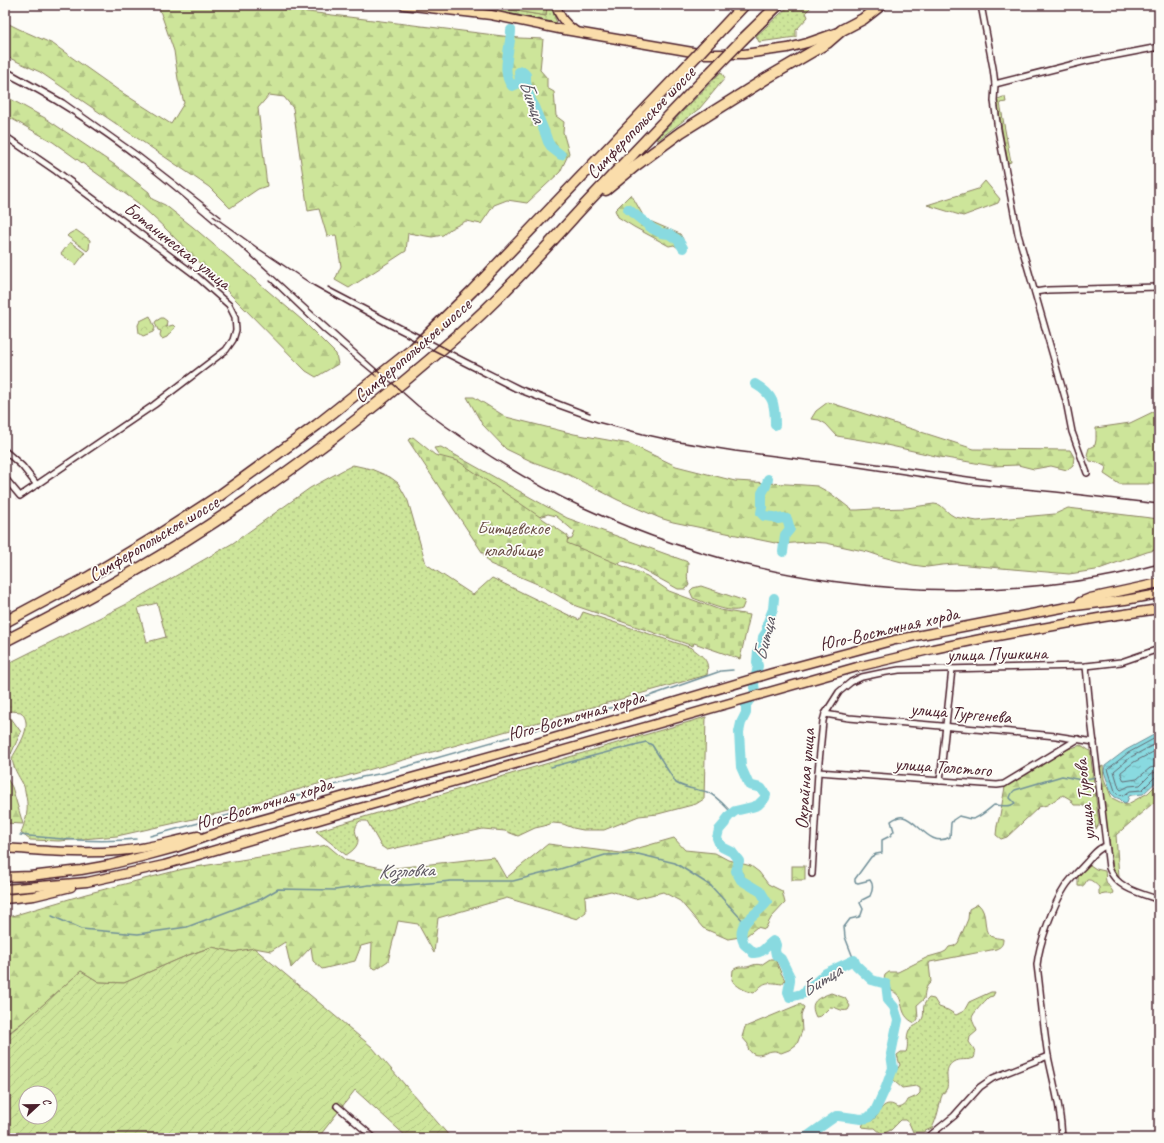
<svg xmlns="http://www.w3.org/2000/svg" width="1164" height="1143" font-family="Caveat,sans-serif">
<defs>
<pattern id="grass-dots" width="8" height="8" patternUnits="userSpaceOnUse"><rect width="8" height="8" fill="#cde59a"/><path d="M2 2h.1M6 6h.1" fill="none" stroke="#b2c485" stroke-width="1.8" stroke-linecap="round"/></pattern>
<pattern id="forest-firs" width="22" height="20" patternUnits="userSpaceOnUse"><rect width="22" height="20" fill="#cde59a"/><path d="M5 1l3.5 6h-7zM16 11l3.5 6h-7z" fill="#b2c485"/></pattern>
<pattern id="cemetery-stones" width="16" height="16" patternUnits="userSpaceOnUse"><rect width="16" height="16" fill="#cde59a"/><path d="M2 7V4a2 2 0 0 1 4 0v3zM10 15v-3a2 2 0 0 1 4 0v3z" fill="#b2c485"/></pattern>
<pattern id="park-crowns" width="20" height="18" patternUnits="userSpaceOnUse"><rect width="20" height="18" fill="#cde59a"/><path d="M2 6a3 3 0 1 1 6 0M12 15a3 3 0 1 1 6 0" fill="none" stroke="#b2c485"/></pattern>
<pattern id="garden-furrows" width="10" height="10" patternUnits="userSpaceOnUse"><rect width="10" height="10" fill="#cde59a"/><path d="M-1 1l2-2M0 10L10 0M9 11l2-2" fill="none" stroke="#b2c485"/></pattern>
<pattern id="water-ripples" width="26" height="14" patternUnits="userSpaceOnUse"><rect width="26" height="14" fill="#89dae0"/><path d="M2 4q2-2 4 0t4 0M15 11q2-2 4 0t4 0" fill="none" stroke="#78bbc0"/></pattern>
</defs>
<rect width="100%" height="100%" fill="#fdfcf7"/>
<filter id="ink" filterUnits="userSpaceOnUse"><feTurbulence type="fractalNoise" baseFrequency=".025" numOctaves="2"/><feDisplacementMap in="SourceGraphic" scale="8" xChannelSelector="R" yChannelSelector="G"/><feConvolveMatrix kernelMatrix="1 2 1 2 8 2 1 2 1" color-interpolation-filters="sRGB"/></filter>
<g filter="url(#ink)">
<!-- grass -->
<g fill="url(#grass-dots)" stroke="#8c8262" fill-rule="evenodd">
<polygon points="468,5 506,5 506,9 546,16 547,5 551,5 554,15 557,23"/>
<polygon points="790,5 813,5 806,12 808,17 796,30 796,37 759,42 756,36"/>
<polygon points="721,72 725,78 700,108 658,140 656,139"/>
<polygon points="1003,97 1005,97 1006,102 1000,103 1011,162 1008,163 997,102 998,99"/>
<path d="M353 465 371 469 390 477 398 483 408 501 426 564 473 595 492 578 579 620 583 612 692 648C703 657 710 660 707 675L268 798 234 810 117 836 59 841 30 840 21 833C26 819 29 811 26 796 25 792 25 788 23 784 18 775 13 768 12 758 19 745 34 725 21 712L11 711 5 713V665L125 605 233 543 310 488 345 469ZM157 603 166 637 147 642 138 608Z"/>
<path d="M706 717 704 799 696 804 658 814 639 816 604 830H583L573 828 563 824 553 823 544 826 535 828 518 836 505 831 483 829 387 850 381 846 367 821H360C358 823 356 825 356 827 354 832 357 835 358 840 358 847 351 852 346 855L316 831Z"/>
<path d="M991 992H995L993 996 989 997C985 1001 972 1014 972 1018 972 1022 976 1027 977 1031L970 1037 969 1042C973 1048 977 1051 974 1058 968 1061 959 1058 953 1062 943 1069 949 1079 947 1088 946 1091 942 1094 941 1098 939 1108 937 1118 932 1128L923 1132H913L909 1123 905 1120H901L891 1130 882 1134 875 1128H871L862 1127 864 1122C869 1122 873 1121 876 1117 878 1115 879 1111 881 1109 886 1102 893 1103 898 1108 903 1107 906 1105 908 1100L917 1096 920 1093V1088L916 1086 902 1088 895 1082 892 1077 900 1065 897 1055 901 1052H906C909 1045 906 1040 908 1033 909 1026 917 1027 921 1021 927 1013 919 1007 929 998L934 999 939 1007 948 1010 956 1015 964 1011 969 1002Z"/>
</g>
<!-- forest -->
<g fill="url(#forest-firs)" stroke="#8c8262">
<polygon points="158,5 251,5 519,38 543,39 540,70 547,78 547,88 554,92 556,116 564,122 563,132 569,153 560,172 527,203 507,200 494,205 481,224 466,221 450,229 443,235 432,237 408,233 406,251 349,288 335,280 341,266 336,235 327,236 319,209 308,211 293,108 284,97 269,95 258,108 267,186 258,189 230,208 209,187 40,72 5,56 5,22 19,29 53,44 118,90 171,124 184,103 178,79 174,51"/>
<polygon points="506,5 547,5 546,16 505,9"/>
<polygon points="5,96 45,118 115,165 149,192 152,199 165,205 193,227 302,320 336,354 338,364 316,377 306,371 166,229 138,203 53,142 5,115"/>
<polygon points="985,181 1000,199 998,203 963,216 927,205 978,189"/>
<polygon points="631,194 645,219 680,234 683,239 681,250 674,245 669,246 634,227 618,217 615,210"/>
<polygon points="467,397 474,397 506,417 574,434 630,444 676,466 735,481 804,485 817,486 830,493 852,510 858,510 873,509 907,508 934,504 940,505 950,514 955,517 977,521 1055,514 1068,508 1159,519 1159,549 1147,552 1096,570 1069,574 956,564 942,565 927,567 913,565 883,557 868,552 826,543 808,542 780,544 673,522 660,518 618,500 581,481 567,474 533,462 506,449 482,424"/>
<polygon points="828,402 974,449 1070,450 1074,457 1073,465 1067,470 1051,466 1034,469 1018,465 993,466 940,457 873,442 837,436 826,424 819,420 811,419 816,411"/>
<polygon points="1159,409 1159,484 1119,484 1104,474 1106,467 1097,462 1090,461 1087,455 1089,448 1095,445 1096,440 1096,428 1130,423"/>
<path d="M441 447 567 518 688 562C688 570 686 578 689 585L686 589H678L633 564 623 561 607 567 568 551 564 540 572 539 575 532 556 516 548 514 540 517 478 511 434 448Z"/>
<path d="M701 586 745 601 742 609C729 614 707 603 693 598L690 591 693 588Z"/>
<polygon points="11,718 21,732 11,754 5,740 5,721"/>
<polygon points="1081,745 1090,751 1099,824 1096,829 1091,808 1080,805 1074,805 1070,799 1063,795 1047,805 1039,807 1007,837 1001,839 996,835 997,826 1000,815 1005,787 1068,749"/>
<polygon points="1103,766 1104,779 1112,798 1126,805 1148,793 1159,782 1159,798 1116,835 1119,877 1113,869 1099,768"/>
<polygon points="5,775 12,787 23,824 5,823"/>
<polygon points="674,838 685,850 715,853 728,860 751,866 759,872 768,884 782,891 785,903 771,918 765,929 757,927 746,936 728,939 703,928 680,901 663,892 635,899 611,891 585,897 586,912 577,919 507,898 438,918 434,953 418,924 398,921 388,961 376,969 371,967 372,943 361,946 355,961 322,969 313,961 311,947 291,968 285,942 271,951 254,948 234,952 211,947 186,956 124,983 99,982 81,971 27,1019 10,1032 5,1033 5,918 86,894 183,869 266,856 327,845 345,860 386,869 494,857 506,878 548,844 621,853"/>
<path d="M1090 865 1096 869 1105 871C1106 875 1105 877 1106 881 1107 885 1111 888 1113 892L1112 894H1105L1100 895 1099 894V887C1095 884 1092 879 1087 880 1084 885 1084 887 1078 886V876L1084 869Z"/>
<path d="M978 904C989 913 982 930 990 936 994 938 999 938 1003 939 1003 945 1001 947 996 949L930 962 929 964 931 982C925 987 925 991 924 999L917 1005 918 1019 915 1023C896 1015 907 997 892 991L888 982 884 979 885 975 889 972H898L928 957 942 953 946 951 949 947 954 946 958 943 968 919 969 909Z"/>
<path d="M770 959H775L781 973 785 980 782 984C766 982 765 981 754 993 745 991 737 987 732 980L733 970C738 966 741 967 747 967 752 966 755 963 761 965Z"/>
<path d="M831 993 845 998 850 1006 848 1010C840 1012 838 1007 830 1007L821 1016 816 1017C808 1001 818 998 831 993Z"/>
<path d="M800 1004 804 1007 801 1016 802 1031 797 1044 789 1050 781 1053C768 1045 759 1064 748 1049V1044L742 1037 745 1027Z"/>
</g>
<!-- cemetery -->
<polygon fill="url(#cemetery-stones)" stroke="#8c8262" points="413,437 435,455 458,461 568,536 567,543 647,576 669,591 720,610 750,615 740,659 694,643 693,646 576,606 542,586 490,564 408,440"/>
<!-- park -->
<g fill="url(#park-crowns)" stroke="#8c8262">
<polygon points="76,230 90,240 89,249 87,251 67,236 69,234"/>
<polygon points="150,316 155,328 153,332 143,336 139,333 138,325 140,321"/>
<polygon points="161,318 163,318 167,321 166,327 173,325 175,327 167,337 162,339 160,335 161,331 158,330 155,323 156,321"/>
<rect x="792" y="866" width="13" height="14"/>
</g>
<!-- garden -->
<path fill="url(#garden-furrows)" stroke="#8c8262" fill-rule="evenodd" d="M212 947 234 952 254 948 372 1047 451 1138H408L355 1090 318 1138H5V1033L11 1032 27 1019 81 971 99 982 124 983 186 956ZM26 1093H50V1117H26Z"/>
<!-- pitch -->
<polygon fill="#cde59a" stroke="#8c8262" points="70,242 85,253 76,265 61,254"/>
<!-- water -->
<polygon fill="url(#water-ripples)" stroke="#708f98" points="1159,732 1159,779 1143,794 1132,795 1129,796 1127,802 1124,803 1120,799 1115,797 1111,793 1104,771 1105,766 1126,750"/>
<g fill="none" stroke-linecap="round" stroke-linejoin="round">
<!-- shore -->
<g stroke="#636a73" stroke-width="1">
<polyline points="1159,736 1128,753 1108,769 1115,791 1117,794 1123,796 1130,791 1142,790 1155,777 1159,777"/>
<polyline points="1159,742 1131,757 1114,771 1119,788 1121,790 1129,786 1140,785 1152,773 1159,772"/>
<polyline points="1159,749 1134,762 1121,772 1121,774 1124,781 1137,779 1150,768 1159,766"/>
</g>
<!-- stream -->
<g stroke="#708f98" stroke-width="1.5">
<path d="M551 767 646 742 652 745 676 783C686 789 697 789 707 792 717 796 725 806 732 813"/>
<path d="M20 835C58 839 98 843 136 839"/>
<polyline points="150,836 229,815 362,777 384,773 545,727 552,724 558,723 638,700 721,671 733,670"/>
<polyline points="52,916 81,929 138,934 187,927 261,899 278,889 335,890 369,885 408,885 451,881 513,881 560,869 605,855 638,854 675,863 711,886 745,923"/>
<path d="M854 960 845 937 844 927 850 919 859 917 861 915 863 909 860 903 862 900 870 896C873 890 874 885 870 880L858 883 855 882V879L871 857 876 854 882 853V840L890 836 894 831 891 821C894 819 898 816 903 817 918 820 930 849 950 837L951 823 953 820 959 816C963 817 968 819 972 819 978 819 989 809 994 805 1001 805 1009 808 1015 803L1010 798C1011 794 1012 792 1015 790L1062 776 1081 780 1096 777"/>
</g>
<!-- river -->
<g stroke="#89dae0" stroke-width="10">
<path d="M511 30C511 47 500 72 512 86L517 84 520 80 519 72 522 71 526 75V82L529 95 545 133 548 142 552 148 561 155"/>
<polyline points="628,209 653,229 661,233 669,234 678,240 683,248"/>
<path d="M755 384C774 395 775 404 775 425"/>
<polyline points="768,479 766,486 762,493 762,507 761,513 764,516 774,517 778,519 784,518 787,519 790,529 785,535 783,552"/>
<path d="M774 598 773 609 767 624V631L763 637 762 645 758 651 757 662 758 666 754 684 755 692 746 705V713L741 723 739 732 741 767 749 785 761 788 766 795 765 798 758 805 752 807 735 811 730 815 726 820 725 823 719 830 717 838 719 843 722 847 732 852 739 861 736 871 741 880 761 892 767 902C759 914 738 920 742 938 742 939 744 943 744 944 747 947 751 949 753 953 763 954 766 946 773 941L775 942 776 945 775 950 776 955 781 959 790 977V981L788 992 790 997 805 993 809 986 815 983 826 973 854 960 856 965 872 980 886 984 888 1000 894 1007 898 1020 891 1054 893 1068 886 1087 875 1111 868 1118 861 1119 839 1116H836L805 1138"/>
</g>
<defs>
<g id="street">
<polyline points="981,5 993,68 995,84 994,101 998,130 1018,234 1066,401 1072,432 1087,473"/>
<polyline points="995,84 1086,61 1159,47"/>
<polyline points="5,136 56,171 194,274 229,305 235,317 236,330 233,340 226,350 154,405 20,496 5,478"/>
<polyline points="1035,292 1048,290 1159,287"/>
<polyline points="5,451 22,466 37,485"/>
<path d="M1086 666 1091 719 1109 868C1116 888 1139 893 1157 899L1159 898"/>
<polyline points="825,714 849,718 1056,736 1094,742"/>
<polyline points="818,772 997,785 1004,784 1078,739"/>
<polyline points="940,781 952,669"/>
<polyline points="812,874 818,772 823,721 825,714 839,692 851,682 862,677 881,673 899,670 1086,666 1121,662 1159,649"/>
<polyline points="337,1106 374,1138"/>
<polyline points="927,1138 954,1116 980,1087 993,1078 1048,1056"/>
<path d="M1062 1138C1061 1109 1054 1085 1048 1056 1043 1026 1041 995 1037 965 1039 944 1053 905 1065 887 1071 878 1080 870 1087 862 1092 856 1098 848 1106 846"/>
</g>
<polyline id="secondary" points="1157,899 1159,900"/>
<g id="primary">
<polyline points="404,5 491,15 559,29 704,54 744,54 788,48 807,43 838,32"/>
<path d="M556 5C559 17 565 24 575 31"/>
<polyline points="1080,602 1090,598 1159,583"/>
<path d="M5 848C43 851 81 854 119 851 146 849 172 841 198 836"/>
<polyline points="5,877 30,876 81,870 109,865 145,856 175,848 222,831 355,793 389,784 530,745 772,673 895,640 1067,607 1125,600 1159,594"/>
<polyline points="5,889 87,882 164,865 353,810 857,667 933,649 981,639 1104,617 1159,609"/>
<polyline points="5,899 34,896 71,887"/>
</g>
<g id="highway">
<polyline points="715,36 744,5"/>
<polyline points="743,39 778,5"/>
<polyline points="606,190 635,166 681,132 767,78 827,43 842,30 863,19 881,5"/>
<polyline points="5,622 87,578 157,536 219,496 317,425 413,349 472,291 684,69"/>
<path d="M5 641C64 611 122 580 178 545 276 484 370 413 457 336 502 297 542 252 582 208 625 162 668 117 712 71"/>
</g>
</defs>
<!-- street casing -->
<use href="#street" stroke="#4a1f2b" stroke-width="8"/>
<!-- secondary casing -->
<use href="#secondary" stroke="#4a1f2b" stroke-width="10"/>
<!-- primary casing -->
<use href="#primary" stroke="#4a1f2b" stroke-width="11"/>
<!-- highway casing -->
<use href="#highway" stroke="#4a1f2b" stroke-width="13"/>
<!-- street -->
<use href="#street" stroke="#fdfcf7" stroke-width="5"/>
<!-- secondary -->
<use href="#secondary" stroke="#fdfcf7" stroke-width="7"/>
<!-- primary -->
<use href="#primary" stroke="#faddab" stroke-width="8"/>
<!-- highway -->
<use href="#highway" stroke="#faddab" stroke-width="10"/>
<!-- rail -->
<g stroke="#4a1f2b" stroke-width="1.5">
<polyline points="5,67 64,100 140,154 221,217"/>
<path d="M5 76C104 125 188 199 269 272 318 317 368 362 418 406 469 444 524 480 582 507 744 582 921 607 1097 578 1118 575 1139 569 1159 564"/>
<polyline points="213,216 259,249 313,285 390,328 514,391 558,408 597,422 643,434 679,442 735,451 838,464 969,484 1056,492 1159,504"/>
<polyline points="270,281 323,332 376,376"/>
<polyline points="328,287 466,359 520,386 590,413"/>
<polyline points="856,461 990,480"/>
</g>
<defs>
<g id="highway-bridge">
<polyline points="684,69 715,36"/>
<polyline points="712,71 743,39"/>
</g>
</defs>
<!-- highway-bridge casing -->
<use href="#highway-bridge" stroke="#4a1f2b" stroke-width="13" stroke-linecap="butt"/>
<!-- highway-bridge -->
<use href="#highway-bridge" stroke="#faddab" stroke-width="10"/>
</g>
</g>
<g text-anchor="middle" stroke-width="3.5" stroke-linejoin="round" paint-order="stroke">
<!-- street labels -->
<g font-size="19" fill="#4a1f2b" stroke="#fdfcf7">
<text transform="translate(640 122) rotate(-46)" y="7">Симферопольское шоссе</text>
<text transform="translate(178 245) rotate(38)" y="7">Ботаническая улица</text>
<text transform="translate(412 350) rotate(-41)" y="7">Симферопольское шоссе</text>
<text transform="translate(153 538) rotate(-31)" y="7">Симферопольское шоссе</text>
<text transform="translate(889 628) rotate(-13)" y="7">Юго-Восточная хорда</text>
<text transform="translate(997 653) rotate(-1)" y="7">улица Пушкина</text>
<text transform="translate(961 712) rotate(5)" y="7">улица Тургенева</text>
<text transform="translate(576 715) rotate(-16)" y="7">Юго-Восточная хорда</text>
<text transform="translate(943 766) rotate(4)" y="7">улица Толстого</text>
<text transform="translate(804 779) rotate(-86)" y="7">Окрайная улица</text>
<text transform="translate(1084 800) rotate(-96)" y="7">улица Турова</text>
<text transform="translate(264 803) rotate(-17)" y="7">Юго-Восточная хорда</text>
</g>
<!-- park labels -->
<g font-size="19" fill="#6b5047" stroke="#fdfcf7">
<text x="513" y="534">Битцевское<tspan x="513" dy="22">кладбище</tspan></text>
</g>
<!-- water labels -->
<g font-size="20" font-style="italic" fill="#5d5761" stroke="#fdfcf7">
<text transform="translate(533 101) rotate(70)" y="7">Битца</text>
<text transform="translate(764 639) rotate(-76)" y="7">Битца</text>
<text transform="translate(406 870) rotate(-2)" y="7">Козловка</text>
<text transform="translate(821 980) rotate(-32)" y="7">Битца</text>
</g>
</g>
<!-- margin -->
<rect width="1164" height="1143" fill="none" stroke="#fdfcf7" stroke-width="20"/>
<rect x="10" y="10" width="1144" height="1123" fill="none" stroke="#4a1f2b" stroke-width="1.5" filter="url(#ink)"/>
<!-- north arrow -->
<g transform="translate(38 1105) rotate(68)"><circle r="19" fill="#fdfcf7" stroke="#b5a4a5"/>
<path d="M0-3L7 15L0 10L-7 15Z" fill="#4a1f2b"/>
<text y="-6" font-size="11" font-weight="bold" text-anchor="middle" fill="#4a1f2b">С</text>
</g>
</svg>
